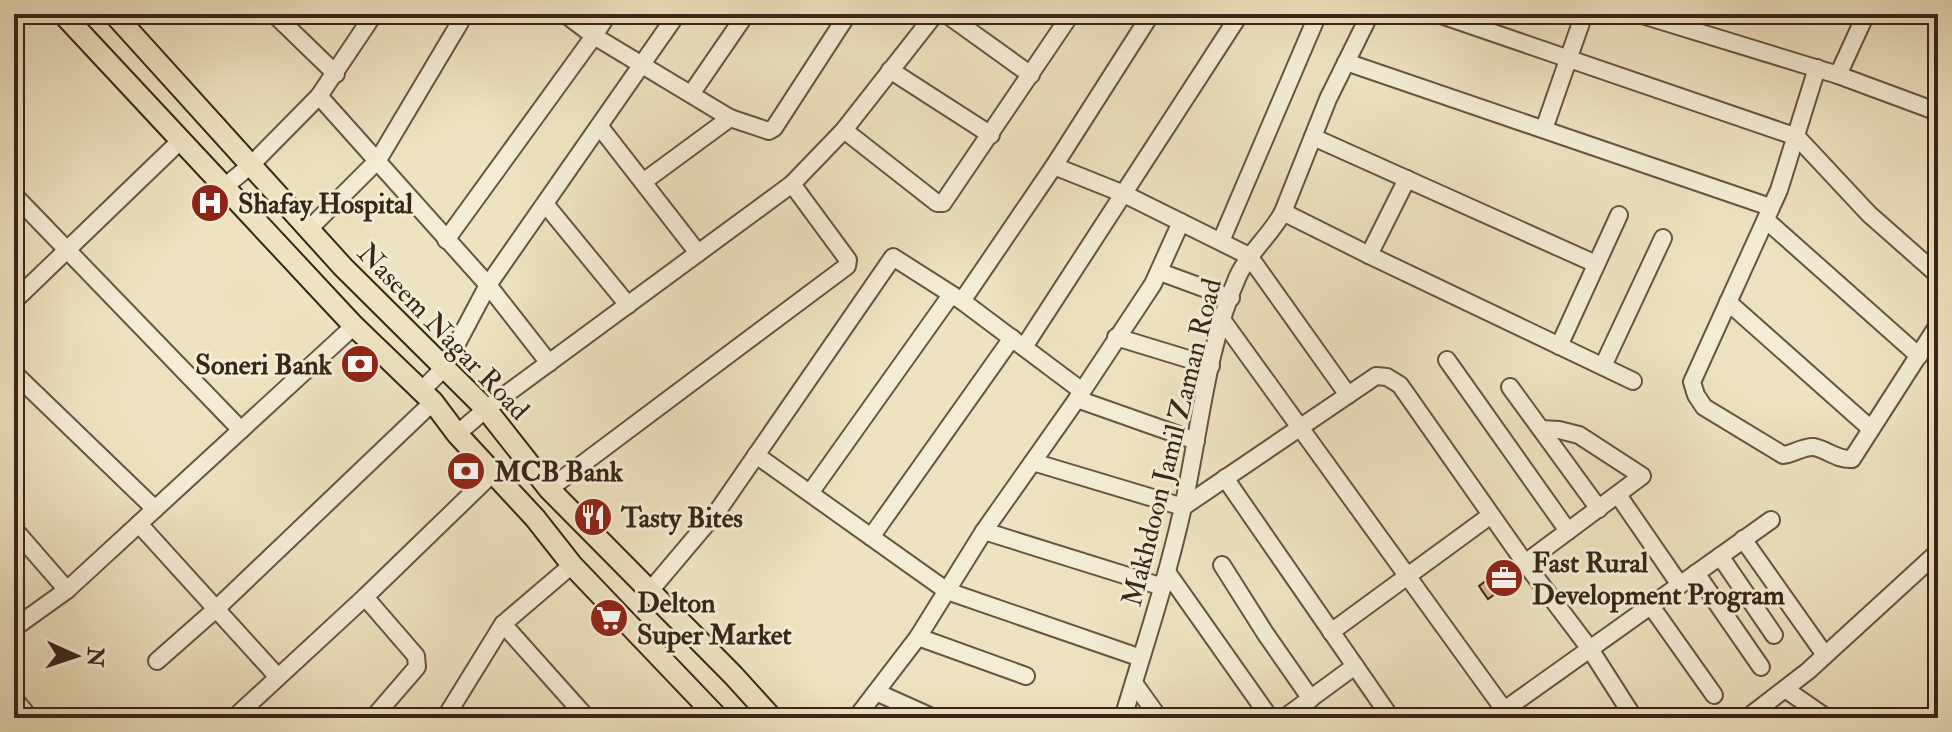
<svg xmlns="http://www.w3.org/2000/svg" width="1952" height="732" font-family="'IM FELL Double Pica',serif">
<rect width="100%" height="100%" fill="#eee3c0"/>
<filter id="stains"><feTurbulence type="fractalNoise" baseFrequency=".0025" numOctaves="4"/><feColorMatrix values="0 0 0 0 .2 0 0 0 0 .09 0 0 0 0 .02 0 0 0 .5 -.17"/></filter>
<radialGradient id="worn" r=".72"><stop offset=".6" stop-color="#630" stop-opacity="0"/><stop offset="1" stop-color="#630" stop-opacity=".3"/></radialGradient>
<!-- building -->
<polygon fill="#e2b19d" stroke="#3a241a" stroke-width="2" points="1508,564 1518,577 1488,599 1479,586"/>
<g fill="none" stroke-linecap="round" stroke-linejoin="round">
<defs>
<g id="minor">
<polyline points="274,14 336,74"/>
<polyline points="565,14 594,36 608,14"/>
<polyline points="946,14 1031,75"/>
<polyline points="1438,14 1797,137 1869,214 1938,275"/>
<polyline points="1639,14 1838,75 1938,112"/>
<polyline points="1346,62 1770,207"/>
<path d="M1817 68 1779 190 1692 382 1696 395 1704 407 1783 455C1794 454 1803 446 1814 447 1828 450 1837 460 1852 459L1938 325"/>
<polyline points="890,70 991,135"/>
<polyline points="1838,75 1866,14"/>
<polyline points="691,94 746,14"/>
<polyline points="319,96 488,285 549,363"/>
<polyline points="600,127 698,253"/>
<polyline points="1544,129 1584,14"/>
<polyline points="844,130 937,203 943,203 1071,14"/>
<polyline points="1313,137 1596,264"/>
<polyline points="1054,166 1124,194 1249,256 1348,395"/>
<polyline points="643,182 730,118"/>
<polyline points="792,184 844,130 935,14"/>
<polyline points="223,188 251,165 319,96 374,14"/>
<polyline points="14,195 241,430"/>
<polyline points="546,205 628,305"/>
<polyline points="1283,212 1369,255 1633,381"/>
<polyline points="1766,220 1919,356"/>
<polyline points="309,229 378,160 465,14"/>
<polyline points="446,240 594,36 730,118 769,131 774,128 848,14"/>
<polyline points="1221,241 1318,14"/>
<polyline points="1369,255 1407,179"/>
<polyline points="1160,272 1231,298"/>
<polyline points="14,301 180,141"/>
<polyline points="962,301 1054,166 1151,14"/>
<polyline points="1728,302 1871,429"/>
<polyline points="1223,321 1510,718"/>
<polyline points="1116,337 1211,366"/>
<polyline points="1559,346 1619,215"/>
<polyline points="1024,347 1240,14"/>
<polyline points="1447,360 1568,531"/>
<polyline points="1603,366 1663,238"/>
<polyline points="14,373 155,509"/>
<polyline points="1510,387 1599,509"/>
<polyline points="422,390 444,368 488,285 677,14"/>
<polyline points="1077,399 1196,441"/>
<polyline points="457,434 486,409 792,184 848,260 847,266 549,489"/>
<polyline points="756,455 947,591 1141,658"/>
<polyline points="1033,462 1183,507 1376,376 1387,377 1400,385 1525,563 1590,649 1634,718"/>
<polyline points="1225,478 1391,718"/>
<polyline points="810,493 951,295"/>
<polyline points="1618,495 1680,585"/>
<polyline points="139,524 277,676"/>
<polyline points="14,529 67,590"/>
<polyline points="984,531 1163,587"/>
<polyline points="871,537 1012,338"/>
<polyline points="1743,539 1825,655"/>
<polyline points="1720,556 1774,635"/>
<polyline points="1525,563 1642,476 1579,435 1559,430 1541,429"/>
<polyline points="1222,565 1265,633 1311,699"/>
<polyline points="1167,572 1270,718"/>
<polyline points="1696,573 1761,667"/>
<polyline points="649,592 719,509 893,257 962,301 1082,391"/>
<polyline points="365,597 416,656 417,667 373,718"/>
<polyline points="1651,606 1714,695"/>
<polyline points="503,624 587,718"/>
<polyline points="14,628 67,590 354,326"/>
<polyline points="1331,632 1491,515"/>
<polyline points="918,637 1026,676"/>
<polyline points="157,661 216,609 433,402"/>
<polyline points="1134,683 1159,718"/>
<polyline points="1785,689 1827,718"/>
<polyline points="876,692 934,718"/>
<polyline points="14,699 30,718"/>
<polyline points="234,718 365,597 493,473"/>
<polyline points="445,718 503,624 572,565"/>
<polyline points="856,718 918,637 984,531 1077,399 1153,284 1181,222"/>
<path d="M1123 718C1144 648 1167 579 1183 507 1200 431 1206 348 1238 276 1249 252 1271 235 1283 212L1328 99 1370 14"/>
<polyline points="1284,718 1355,666"/>
<polyline points="1493,718 1771,520"/>
<polyline points="1747,718 1808,671 1938,552"/>
<polyline points="1936,718 1938,716"/>
</g>
<g id="major">
<polyline points="63,14 354,326 433,402 457,434 535,518 572,565 718,718"/>
<polyline points="114,14 343,267 486,409 549,489 733,675 772,718"/>
</g>
</defs>
<!-- minor casing -->
<use href="#minor" stroke="#675444" stroke-width="20"/>
<!-- major casing -->
<use href="#major" stroke="#3a241a" stroke-width="24"/>
<!-- minor -->
<use href="#minor" stroke="#f4edd6" stroke-width="16"/>
<!-- major -->
<use href="#major" stroke="#eee3c0" stroke-width="20"/>
</g>
<!-- icons -->
<defs>
<symbol id="hospital-disc" viewBox="-11 -11 22 22"><circle r="9.5" fill="#8f2418" stroke="#f4edd6"/><path d="M-5-5h3v3.5h4V-5h3V5h-3V1.5h-4V5h-3Z" fill="#fff"/></symbol>
<symbol id="bank-disc" viewBox="-11 -11 22 22"><circle r="9.5" fill="#8f2418" stroke="#f4edd6"/><path d="M-6-4H6V4H-6ZM0-2.3a2.3 2.3 0 1 0 0 4.6a2.3 2.3 0 1 0 0-4.6Z" fill="#fff"/></symbol>
<symbol id="restaurant-disc" viewBox="-11 -11 22 22"><circle r="9.5" fill="#8f2418" stroke="#f4edd6"/><path d="M-5-6h1v4h1v-4h1v4h1v-4h1v5L-1.5 .5V6h-2V.5L-5-1ZM5-6V6H3V1.5H1.5Q1.5-4 5-6Z" fill="#fff"/></symbol>
<symbol id="office-disc" viewBox="-11 -11 22 22"><circle r="9.5" fill="#8f2418" stroke="#f4edd6"/><path d="M-6-3h4V-5.5h4V-3h4V5H-6ZM-1-4.5V-3h2v-1.5ZM-6 0V1H6V0Z" fill="#fff"/></symbol>
<symbol id="supermarket-disc" viewBox="-11 -11 22 22"><circle r="9.5" fill="#8f2418" stroke="#f4edd6"/><path d="M-6-5.5h2.5l.6 2H6L4.5 2H-2.5L-4.4-4H-6ZM-1.5 3.2a1.3 1.3 0 1 0 .1 0ZM3 3.2a1.3 1.3 0 1 0 .1 0Z" fill="#fff"/></symbol>
</defs>
<g fill-rule="evenodd">
<use href="#hospital-disc" x="188" y="181" width="44" height="44"/>
<use href="#bank-disc" x="338" y="342" width="44" height="44"/>
<use href="#bank-disc" x="444" y="449" width="44" height="44"/>
<use href="#restaurant-disc" x="571" y="495" width="44" height="44"/>
<use href="#office-disc" x="1482" y="556" width="44" height="44"/>
<use href="#supermarket-disc" x="587" y="596" width="44" height="44"/>
</g>
<g text-anchor="middle" stroke-width="6" stroke-linejoin="round" paint-order="stroke">
<!-- poi labels -->
<g font-size="28" font-weight="bold" fill="#3a241a" stroke="#f4edd6" text-anchor="start">
<text x="238" y="213">Shafay Hospital</text>
<text x="332" y="374" text-anchor="end">Soneri Bank</text>
<text x="494" y="481">MCB Bank</text>
<text x="621" y="527">Tasty Bites</text>
<text x="1532" y="572">Fast Rural<tspan x="1532" dy="32">Development Program</tspan></text>
<text x="637" y="612">Delton<tspan x="637" dy="32">Super Market</tspan></text>
</g>
<!-- street labels -->
<g font-size="28" fill="#3a241a" stroke="#f4edd6">
<text transform="translate(444 331) rotate(46)" y="10">Naseem Nagar Road</text>
<text transform="translate(1171 442) rotate(-76)" y="10">Makhdoon Jamil Zaman Road</text>
</g>
</g>
<!-- margin -->
<rect width="1952" height="732" fill="none" stroke="#eee3c0" stroke-width="48"/>
<rect x="16" y="16" width="1920" height="700" fill="none" stroke="#3a241a" stroke-width="4"/>
<rect x="24" y="24" width="1904" height="684" fill="none" stroke="#3a241a" stroke-width="2"/>
<!-- north arrow -->
<g transform="translate(76 656) rotate(93)" stroke="#f4edd6" stroke-width="6" paint-order="stroke">
<path d="M0-6L14 30L0 20L-14 30Z" fill="#3a241a"/>
<text y="-12" font-size="22" font-weight="bold" text-anchor="middle" fill="#3a241a">N</text>
</g>
<rect width="100%" height="100%" filter="url(#stains)"/>
<rect width="100%" height="100%" fill="url(#worn)"/>
</svg>
